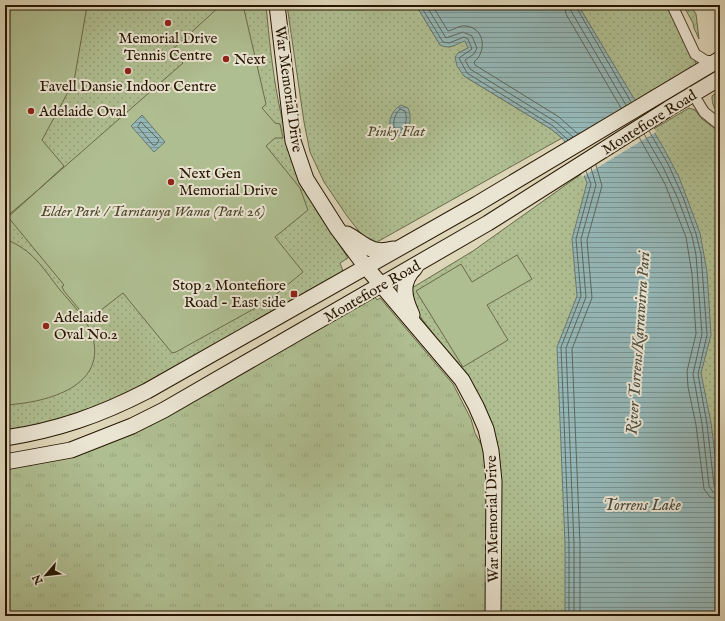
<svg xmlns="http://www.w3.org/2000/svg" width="725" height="621" font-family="'IM FELL English',serif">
<defs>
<pattern id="grass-tufts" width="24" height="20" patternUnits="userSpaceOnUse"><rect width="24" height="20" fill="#afbe91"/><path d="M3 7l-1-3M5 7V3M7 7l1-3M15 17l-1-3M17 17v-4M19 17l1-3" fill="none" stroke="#96a37b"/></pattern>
<pattern id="park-dots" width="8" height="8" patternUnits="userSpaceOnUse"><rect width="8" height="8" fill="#afbe91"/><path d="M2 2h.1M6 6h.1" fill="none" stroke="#96a37b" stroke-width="1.8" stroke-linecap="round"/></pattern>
<pattern id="garden-furrows" width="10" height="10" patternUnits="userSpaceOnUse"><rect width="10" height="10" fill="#afbe91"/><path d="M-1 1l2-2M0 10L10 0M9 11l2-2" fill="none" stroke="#96a37b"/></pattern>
<pattern id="water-rules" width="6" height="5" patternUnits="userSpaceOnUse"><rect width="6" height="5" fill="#95b7b7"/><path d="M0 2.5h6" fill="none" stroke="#799492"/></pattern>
</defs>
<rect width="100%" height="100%" fill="#ded6b9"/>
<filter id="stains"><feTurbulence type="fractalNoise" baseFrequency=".005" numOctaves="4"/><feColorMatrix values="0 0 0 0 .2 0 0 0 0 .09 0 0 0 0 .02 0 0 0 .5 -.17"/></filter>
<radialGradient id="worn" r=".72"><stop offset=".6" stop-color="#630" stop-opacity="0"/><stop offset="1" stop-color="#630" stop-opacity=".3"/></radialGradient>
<!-- grass -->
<g fill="url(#grass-tufts)" stroke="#6a6a49">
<path d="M720 90V115C714 109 712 104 712 96Z"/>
<polygon points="375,297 377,300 380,298 453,384 471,419 475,433 489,459 487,616 5,616 5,466 72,452"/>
</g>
<!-- park -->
<g fill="url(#park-dots)" stroke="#6a6a49">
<path d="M5 5H266C272 70 279 131 306 191 316 213 335 238 348 258L340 263 343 271 147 382 109 401 51 423 5 431Z"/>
<polygon points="287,5 416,5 440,45 450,47 465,40 469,48 458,53 464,76 551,129 562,138 377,242 362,235 347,216 324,182 310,152 304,122"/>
<polygon points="578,5 672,5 695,56 696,65 638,107"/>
<polygon points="689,108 695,110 702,119 720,132 720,616 499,616 498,488 458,366 415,310 407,291 473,251 598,162"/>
</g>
<!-- garden -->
<polygon fill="url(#garden-furrows)" stroke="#6a6a49" points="683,5 690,5 696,14 699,39 694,28 693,23"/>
<!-- pitch -->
<g fill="#afbe91" stroke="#6a6a49">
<polygon points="5,5 87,6 74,81 42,140 64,166 38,190 183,63 172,50 221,5 243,5 266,104 262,108 275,123 280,124 283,138 275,138 266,146 300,188 308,210 275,237 303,272 268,301 176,352 172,353 123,293 88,320 64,291 62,287 64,285 8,217 38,190 5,218"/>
<path d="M5 239C33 250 42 267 60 290 72 304 88 320 93 338 106 389 42 403 5 405Z"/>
<polygon points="517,255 532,279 487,305 508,340 463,367 416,291 461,264 472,282"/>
</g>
<!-- water -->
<g fill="url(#water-rules)" stroke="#69776e">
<path d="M416 5H578L663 147 679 177 700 233 707 272 711 335 701 373 711 423 720 493V616H565V544L557 347 577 296 572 239 587 183 578 159 562 138 551 129 464 76 457 66 455 57 458 53 468 48 465 41C456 44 449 50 440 45Z"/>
<path d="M401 105 408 108C413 119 409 136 396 136 384 128 391 110 401 105Z"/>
<polygon points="142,115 165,142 154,152 131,126"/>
</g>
<!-- pier -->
<polygon fill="#ded6b9" points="636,99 656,132 582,177 576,160 563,143"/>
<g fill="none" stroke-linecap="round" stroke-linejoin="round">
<!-- shore -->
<g stroke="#5e665c" stroke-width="1">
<polyline points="420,5 443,42 449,43 464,37 468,39 472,49 459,58 467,73 553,126 568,140"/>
<polyline points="426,5 446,38 463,32 472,36 477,48 474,54 465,60 470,69 556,122 573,137"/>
<path d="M432 5 448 31C454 30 459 25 466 26 485 28 487 52 474 62L475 65 559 117 578 134"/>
<polyline points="564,5 566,14 621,108"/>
<polyline points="570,5 571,11 626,105"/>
<polyline points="575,5 631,102"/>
<path d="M400 109 405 111C408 119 406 129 397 132 391 125 394 115 400 109Z"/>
<polygon points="141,122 159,140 156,145 153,145 138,127"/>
<polyline points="649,131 668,164 683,197 696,234 701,254 707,335 698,374 707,424 714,485 716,488 720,489"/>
<polyline points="644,134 663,167 678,199 692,236 696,255 702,334 693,374 702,424 709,486 713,492 720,494"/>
<polyline points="639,137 665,184 686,237 692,274 696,334 687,371 688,387 696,425 704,489 710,497 720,500"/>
<polyline points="569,616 569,544 561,347 581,296 576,239 591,184 586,171"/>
<polyline points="574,616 574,544 566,348 586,297 581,239 596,185 591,168"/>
<polyline points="580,616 580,544 572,349 592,298 587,240 602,186 596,165"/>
</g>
<defs>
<g id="street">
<polyline points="672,5 695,54 706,61 716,61"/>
<polyline points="693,94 704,112 720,125"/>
</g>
<g id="secondary">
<polyline points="277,5 293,141 306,179 337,228 366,267 462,380 476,406 486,429 491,451 494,481 493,616"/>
<path d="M347 234C365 244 370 255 393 249"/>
<path d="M412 315C404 298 400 282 415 268"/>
<path d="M5 438C58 430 100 415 147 391L477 204 720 59"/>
<polyline points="5,462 71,450 132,426 164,410 488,223 668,109 720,78"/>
</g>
</defs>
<!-- street casing -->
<use href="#street" stroke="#54462f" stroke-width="12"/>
<!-- secondary casing -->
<use href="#secondary" stroke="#261601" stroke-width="17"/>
<!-- street -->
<use href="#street" stroke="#eae4d2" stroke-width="10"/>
<!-- secondary -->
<use href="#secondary" stroke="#eae4d2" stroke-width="15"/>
</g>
<!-- markers -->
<g fill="#8f2418" stroke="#eae4d2" stroke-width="1.5">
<circle cx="168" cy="23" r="4"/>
<circle cx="226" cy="59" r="4"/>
<circle cx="128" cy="71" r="4"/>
<circle cx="31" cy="111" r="4"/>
<circle cx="171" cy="182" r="4"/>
<rect x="290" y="290" width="8" height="8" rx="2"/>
<circle cx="46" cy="326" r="4"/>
</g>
<g text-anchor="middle" stroke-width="4" stroke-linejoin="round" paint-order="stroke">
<!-- poi labels -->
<g font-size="15" fill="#261601" stroke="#eae4d2" text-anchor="start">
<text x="168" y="43" text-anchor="middle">Memorial Drive<tspan x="168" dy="17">Tennis Centre</tspan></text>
<text x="234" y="64">Next</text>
<text x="128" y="91" text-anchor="middle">Favell Dansie Indoor Centre</text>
<text x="39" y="116">Adelaide Oval</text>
<text x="179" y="178">Next Gen<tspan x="179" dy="17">Memorial Drive</tspan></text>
<text x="286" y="290" text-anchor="end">Stop 2 Montefiore<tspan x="286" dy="17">Road - East side</tspan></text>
<text x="54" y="322">Adelaide<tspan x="54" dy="17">Oval No.2</tspan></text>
</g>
<!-- street labels -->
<g font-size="15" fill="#261601" stroke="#eae4d2">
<text transform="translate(289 89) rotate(82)" y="5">War Memorial Drive</text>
<text transform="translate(649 122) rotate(-32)" y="5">Montefiore Road</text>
<text transform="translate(372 291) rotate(-30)" y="5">Montefiore Road</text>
<text transform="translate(492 519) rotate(-91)" y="5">War Memorial Drive</text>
</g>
<!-- park labels -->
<g font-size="15" font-style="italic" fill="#4f482c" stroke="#eae4d2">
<text x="396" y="136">Pinky Flat</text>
<text x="153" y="216">Elder Park / Tarntanya Wama (Park 26)</text>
</g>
<!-- water labels -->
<g font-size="16" font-style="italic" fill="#4d4e41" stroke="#eae4d2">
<text transform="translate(637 343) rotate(-86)" y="6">River Torrens/Karrawirra Pari</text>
<text x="642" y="510">Torrens Lake</text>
</g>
</g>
<!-- margin -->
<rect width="725" height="621" fill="none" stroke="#ded6b9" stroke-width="20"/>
<rect x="6" y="6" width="713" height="609" fill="none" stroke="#261601" stroke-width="2"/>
<rect x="10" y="10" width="705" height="601" fill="none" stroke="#261601"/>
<!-- north arrow -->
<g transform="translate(46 575) rotate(242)" stroke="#eae4d2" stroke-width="3" paint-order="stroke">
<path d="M0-3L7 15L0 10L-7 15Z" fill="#261601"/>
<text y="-6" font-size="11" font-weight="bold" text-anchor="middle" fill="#261601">N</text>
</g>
<rect width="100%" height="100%" filter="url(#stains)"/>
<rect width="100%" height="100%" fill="url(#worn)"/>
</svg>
